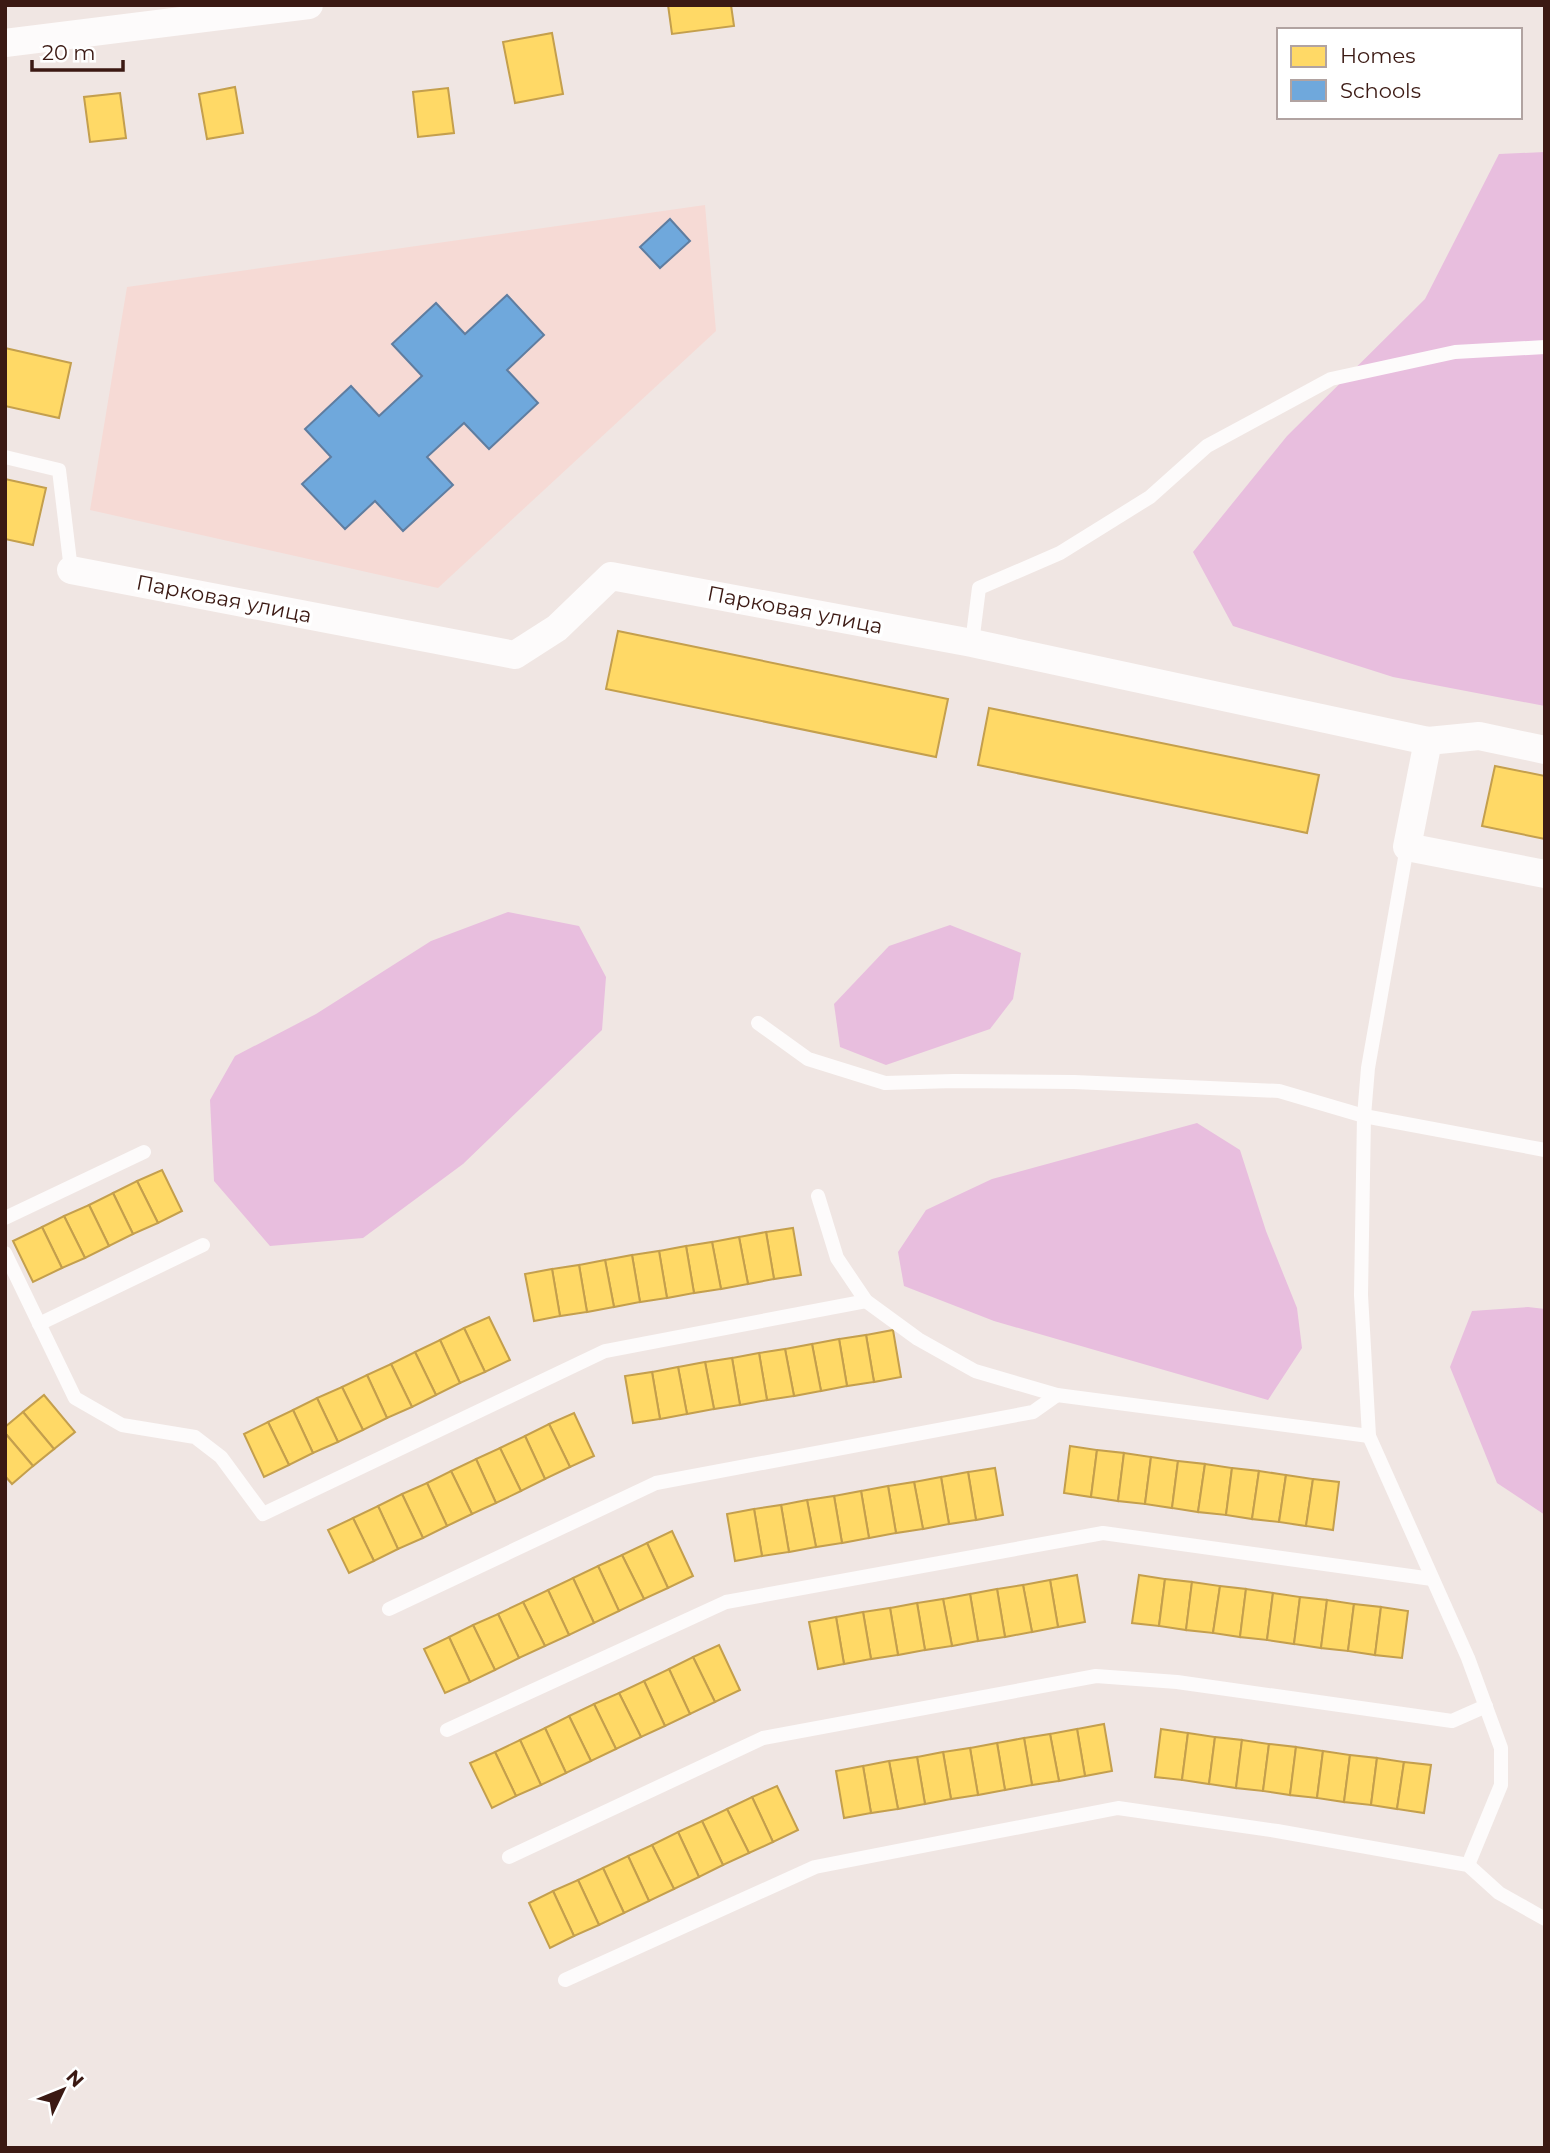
<svg xmlns="http://www.w3.org/2000/svg" width="1550" height="2153" font-family="Montserrat,sans-serif">
<rect width="100%" height="100%" fill="#f0e6e3"/>
<!-- built -->
<polygon fill="#f6dad5" points="705,205 716,331 438,588 90,510 127,287"/>
<!-- green -->
<g fill="#e8bede">
<polygon points="1545,152 1545,706 1393,677 1233,626 1193,552 1287,436 1425,299 1499,154"/>
<polygon points="508,912 579,926 606,977 602,1030 463,1164 363,1238 270,1246 214,1181 210,1100 235,1056 316,1014 431,941"/>
<polygon points="950,925 1021,953 1013,999 990,1029 886,1065 840,1047 834,1004 889,946"/>
<polygon points="1197,1123 1240,1150 1266,1231 1297,1308 1302,1348 1268,1400 994,1321 904,1286 898,1252 926,1210 992,1179"/>
<polygon points="1528,1307 1545,1309 1545,1515 1497,1483 1450,1367 1472,1311"/>
</g>
<!-- homes -->
<g fill="#ffd966" stroke="#c49f4d" stroke-width="2">
<polygon points="668,5 731,5 734,26 672,34"/>
<polygon points="552,33 563,94 515,103 503,42"/>
<polygon points="235,87 243,133 207,139 199,94"/>
<polygon points="448,88 454,133 418,137 413,92"/>
<polygon points="120,93 126,138 90,142 84,97"/>
<polygon points="5,348 71,363 59,418 5,406"/>
<polygon points="5,479 46,488 33,545 5,539"/>
<polygon points="618,631 948,699 936,757 606,689"/>
<polygon points="989,708 1319,775 1307,833 978,765"/>
<polygon points="1495,766 1545,776 1545,839 1482,826"/>
<polygon points="162,1170 182,1211 158,1223 137,1181"/>
<polygon points="137,1181 158,1223 133,1234 113,1193"/>
<polygon points="113,1193 133,1234 109,1246 89,1205"/>
<polygon points="89,1205 109,1246 85,1258 64,1216"/>
<polygon points="64,1216 85,1258 62,1268 42,1227"/>
<polygon points="42,1227 62,1268 33,1282 13,1241"/>
<polygon points="793,1228 801,1275 774,1279 766,1232"/>
<polygon points="766,1232 774,1279 748,1284 739,1237"/>
<polygon points="739,1237 748,1284 721,1289 712,1242"/>
<polygon points="712,1242 721,1289 694,1293 686,1246"/>
<polygon points="686,1246 694,1293 667,1298 659,1251"/>
<polygon points="659,1251 667,1298 640,1302 632,1255"/>
<polygon points="632,1255 640,1302 614,1307 605,1260"/>
<polygon points="605,1260 614,1307 587,1312 579,1265"/>
<polygon points="579,1265 587,1312 560,1316 552,1269"/>
<polygon points="552,1269 560,1316 534,1321 525,1274"/>
<polygon points="489,1317 510,1360 485,1372 464,1328"/>
<polygon points="464,1328 485,1372 460,1383 440,1340"/>
<polygon points="893,1330 901,1377 874,1382 866,1335"/>
<polygon points="866,1335 874,1382 847,1386 839,1339"/>
<polygon points="839,1339 847,1386 821,1391 812,1344"/>
<polygon points="440,1340 460,1383 436,1395 415,1352"/>
<polygon points="812,1344 821,1391 794,1396 785,1349"/>
<polygon points="785,1349 794,1396 767,1400 759,1353"/>
<polygon points="415,1352 436,1395 412,1407 391,1364"/>
<polygon points="759,1353 767,1400 740,1405 732,1358"/>
<polygon points="732,1358 740,1405 714,1409 705,1362"/>
<polygon points="705,1362 714,1409 687,1414 678,1367"/>
<polygon points="391,1364 412,1407 387,1418 367,1375"/>
<polygon points="678,1367 687,1414 660,1419 652,1372"/>
<polygon points="652,1372 660,1419 633,1423 625,1376"/>
<polygon points="367,1375 387,1418 363,1430 342,1387"/>
<polygon points="342,1387 363,1430 338,1442 317,1398"/>
<polygon points="44,1395 75,1432 54,1449 23,1412"/>
<polygon points="317,1398 338,1442 313,1453 293,1410"/>
<polygon points="293,1410 313,1453 289,1465 268,1422"/>
<polygon points="23,1412 54,1449 33,1466 5,1433 5,1427"/>
<polygon points="574,1413 594,1456 570,1467 549,1424"/>
<polygon points="268,1422 289,1465 264,1477 244,1434"/>
<polygon points="549,1424 570,1467 545,1479 525,1436"/>
<polygon points="5,1433 33,1466 12,1484 5,1476"/>
<polygon points="525,1436 545,1479 521,1491 500,1448"/>
<polygon points="1070,1446 1097,1450 1091,1497 1064,1493"/>
<polygon points="500,1448 521,1491 496,1503 476,1459"/>
<polygon points="1097,1450 1124,1453 1118,1501 1091,1497"/>
<polygon points="1124,1453 1151,1457 1145,1504 1118,1501"/>
<polygon points="1151,1457 1178,1461 1172,1508 1145,1504"/>
<polygon points="476,1459 496,1503 472,1514 451,1471"/>
<polygon points="1178,1461 1205,1464 1198,1512 1172,1508"/>
<polygon points="1205,1464 1232,1468 1226,1515 1198,1512"/>
<polygon points="995,1468 1003,1515 976,1520 968,1472"/>
<polygon points="1232,1468 1259,1471 1252,1519 1226,1515"/>
<polygon points="451,1471 472,1514 447,1526 427,1483"/>
<polygon points="1259,1471 1286,1475 1279,1522 1252,1519"/>
<polygon points="968,1472 976,1520 949,1524 941,1477"/>
<polygon points="1286,1475 1313,1479 1306,1526 1279,1522"/>
<polygon points="941,1477 949,1524 923,1529 914,1482"/>
<polygon points="1313,1479 1339,1482 1333,1530 1306,1526"/>
<polygon points="914,1482 923,1529 896,1533 888,1486"/>
<polygon points="427,1483 447,1526 423,1538 402,1494"/>
<polygon points="888,1486 896,1533 869,1538 861,1491"/>
<polygon points="861,1491 869,1538 842,1543 834,1496"/>
<polygon points="402,1494 423,1538 398,1549 378,1506"/>
<polygon points="834,1496 842,1543 816,1547 807,1500"/>
<polygon points="807,1500 816,1547 789,1552 781,1505"/>
<polygon points="781,1505 789,1552 762,1556 754,1509"/>
<polygon points="378,1506 398,1549 374,1561 353,1518"/>
<polygon points="754,1509 762,1556 735,1561 727,1514"/>
<polygon points="353,1518 374,1561 349,1573 328,1530"/>
<polygon points="672,1531 693,1576 668,1588 647,1543"/>
<polygon points="647,1543 668,1588 644,1599 622,1555"/>
<polygon points="622,1555 644,1599 619,1611 598,1566"/>
<polygon points="598,1566 619,1611 594,1623 573,1578"/>
<polygon points="1077,1575 1085,1622 1058,1627 1050,1580"/>
<polygon points="1139,1575 1165,1579 1159,1626 1132,1623"/>
<polygon points="573,1578 594,1623 569,1635 548,1590"/>
<polygon points="1165,1579 1192,1582 1186,1630 1159,1626"/>
<polygon points="1050,1580 1058,1627 1032,1632 1023,1585"/>
<polygon points="1192,1582 1220,1586 1213,1633 1186,1630"/>
<polygon points="1023,1585 1032,1632 1005,1637 997,1589"/>
<polygon points="1220,1586 1246,1589 1240,1637 1213,1633"/>
<polygon points="997,1589 1005,1637 978,1641 970,1594"/>
<polygon points="1246,1589 1273,1593 1267,1640 1240,1637"/>
<polygon points="548,1590 569,1635 545,1646 523,1602"/>
<polygon points="1273,1593 1300,1597 1294,1644 1267,1640"/>
<polygon points="970,1594 978,1641 952,1646 943,1599"/>
<polygon points="1300,1597 1327,1600 1321,1648 1294,1644"/>
<polygon points="943,1599 952,1646 925,1650 917,1603"/>
<polygon points="1327,1600 1354,1604 1348,1651 1321,1648"/>
<polygon points="523,1602 545,1646 519,1658 498,1614"/>
<polygon points="917,1603 925,1650 898,1655 890,1608"/>
<polygon points="1354,1604 1381,1607 1375,1655 1348,1651"/>
<polygon points="1381,1607 1408,1611 1402,1658 1375,1655"/>
<polygon points="890,1608 898,1655 871,1659 863,1612"/>
<polygon points="863,1612 871,1659 844,1664 836,1617"/>
<polygon points="498,1614 519,1658 495,1670 473,1625"/>
<polygon points="836,1617 844,1664 818,1669 809,1622"/>
<polygon points="473,1625 495,1670 470,1682 449,1637"/>
<polygon points="449,1637 470,1682 445,1693 424,1649"/>
<polygon points="719,1645 740,1690 715,1702 693,1657"/>
<polygon points="693,1657 715,1702 690,1714 669,1669"/>
<polygon points="669,1669 690,1714 665,1726 644,1681"/>
<polygon points="644,1681 665,1726 641,1737 619,1693"/>
<polygon points="619,1693 641,1737 616,1749 594,1704"/>
<polygon points="594,1704 616,1749 591,1761 569,1716"/>
<polygon points="569,1716 591,1761 566,1773 545,1728"/>
<polygon points="1104,1724 1112,1771 1085,1776 1077,1729"/>
<polygon points="545,1728 566,1773 541,1785 520,1740"/>
<polygon points="1077,1729 1085,1776 1059,1781 1050,1734"/>
<polygon points="1161,1729 1188,1733 1182,1780 1155,1777"/>
<polygon points="1188,1733 1215,1737 1209,1784 1182,1780"/>
<polygon points="1050,1734 1059,1781 1032,1785 1024,1738"/>
<polygon points="1215,1737 1242,1740 1236,1788 1209,1784"/>
<polygon points="1024,1738 1032,1785 1005,1790 997,1743"/>
<polygon points="520,1740 541,1785 516,1796 495,1752"/>
<polygon points="1242,1740 1269,1744 1263,1791 1236,1788"/>
<polygon points="997,1743 1005,1790 978,1795 970,1748"/>
<polygon points="1269,1744 1296,1747 1290,1795 1263,1791"/>
<polygon points="1296,1747 1323,1751 1317,1798 1290,1795"/>
<polygon points="970,1748 978,1795 951,1799 943,1752"/>
<polygon points="1323,1751 1350,1755 1344,1802 1317,1798"/>
<polygon points="495,1752 516,1796 492,1808 470,1763"/>
<polygon points="943,1752 951,1799 925,1804 917,1757"/>
<polygon points="1350,1755 1377,1758 1371,1805 1344,1802"/>
<polygon points="917,1757 925,1804 898,1809 889,1761"/>
<polygon points="1377,1758 1404,1762 1397,1809 1371,1805"/>
<polygon points="889,1761 898,1809 871,1813 863,1766"/>
<polygon points="1404,1762 1431,1765 1424,1813 1397,1809"/>
<polygon points="863,1766 871,1813 844,1818 836,1771"/>
<polygon points="777,1786 798,1830 773,1842 752,1797"/>
<polygon points="752,1797 773,1842 749,1853 727,1809"/>
<polygon points="727,1809 749,1853 723,1865 702,1821"/>
<polygon points="702,1821 723,1865 699,1877 678,1832"/>
<polygon points="678,1832 699,1877 674,1889 652,1845"/>
<polygon points="652,1845 674,1889 649,1901 628,1856"/>
<polygon points="628,1856 649,1901 624,1913 603,1868"/>
<polygon points="603,1868 624,1913 599,1925 578,1880"/>
<polygon points="578,1880 599,1925 574,1936 553,1891"/>
<polygon points="553,1891 574,1936 550,1948 529,1903"/>
</g>
<!-- schools -->
<g fill="#6fa8dc" stroke="#5f7da0" stroke-width="2">
<polygon points="670,219 690,241 660,268 640,247"/>
<polygon points="507,295 544,335 507,370 538,403 489,449 464,423 427,457 453,485 403,531 375,501 345,529 302,484 331,457 305,429 351,386 379,416 422,376 392,344 436,303 465,334"/>
</g>
<g fill="none" stroke-linecap="round" stroke-linejoin="round">
<!-- service -->
<g stroke="#fdfbfb" stroke-width="14">
<polyline points="5,457 59,470 71,570"/>
<polyline points="972,643 979,588 1060,553 1150,497 1207,446 1331,379 1455,352 1545,347"/>
<polyline points="1407,847 1368,1068 1364,1116 1361,1295 1369,1436 1468,1658 1501,1748 1501,1785 1468,1865"/>
<polyline points="758,1023 808,1059 885,1083 954,1081 1074,1082 1279,1091 1364,1116 1545,1150"/>
<polyline points="818,1196 837,1258 866,1301 918,1339 975,1371 1057,1395 1369,1436"/>
<polyline points="5,1218 144,1152"/>
<polyline points="5,1253 75,1398 122,1425 195,1437 221,1457 263,1514 605,1351 866,1301"/>
<polyline points="39,1324 203,1245"/>
<polyline points="389,1609 656,1483 1033,1412 1057,1395"/>
<polyline points="447,1730 726,1602 1103,1533 1432,1579"/>
<polyline points="509,1857 763,1738 1096,1676 1177,1682 1452,1721 1486,1706"/>
<polyline points="565,1980 815,1867 1118,1808 1277,1831 1468,1865 1499,1893 1545,1919"/>
</g>
<!-- minor -->
<g stroke="#fdfbfb" stroke-width="28">
<polyline points="5,43 309,5"/>
<polyline points="71,570 515,655 557,628 611,576 972,643 1428,741 1479,736 1545,750"/>
<polyline points="1428,741 1407,847 1545,874"/>
</g>
</g>
<g text-anchor="middle" stroke-width="7" stroke-linejoin="round" paint-order="stroke">
<!-- street labels -->
<g font-size="21" fill="#3b1913" stroke="#fff">
<text transform="translate(224 599) rotate(11)" y="7">Парковая улица</text>
<text transform="translate(795 610) rotate(11)" y="7">Парковая улица</text>
</g>
</g>
<!-- border -->
<rect width="1550" height="2153" fill="none" stroke="#3b1913" stroke-width="14"/>
<!-- legend -->
<rect x="1277" y="28" width="245" height="91" fill="#ffffff" stroke="#b1a3a1" stroke-width="2"/>
<rect x="1291" y="46" width="35" height="21" fill="#ffd966" stroke="#b1a3a1" stroke-width="2"/>
<text x="1340" y="63" font-size="21" fill="#3b1913">Homes</text>
<rect x="1291" y="80" width="35" height="21" fill="#6fa8dc" stroke="#b1a3a1" stroke-width="2"/>
<text x="1340" y="98" font-size="21" fill="#3b1913">Schools</text>
<!-- north arrow -->
<g transform="translate(63 2090) rotate(47)" stroke="#ffffff" stroke-width="5" paint-order="stroke">
<path d="M0-5L12 26L0 18L-12 26Z" fill="#3b1913"/>
<text y="-10" font-size="19" font-weight="bold" text-anchor="middle" fill="#3b1913">N</text>
</g>
<!-- scale -->
<path d="M32 60v10h91v-10" fill="none" stroke="#3b1913" stroke-width="3.5"/>
<text x="42" y="60" font-size="21" fill="#3b1913" stroke="#ffffff" stroke-width="5" paint-order="stroke">20 m</text>
</svg>
